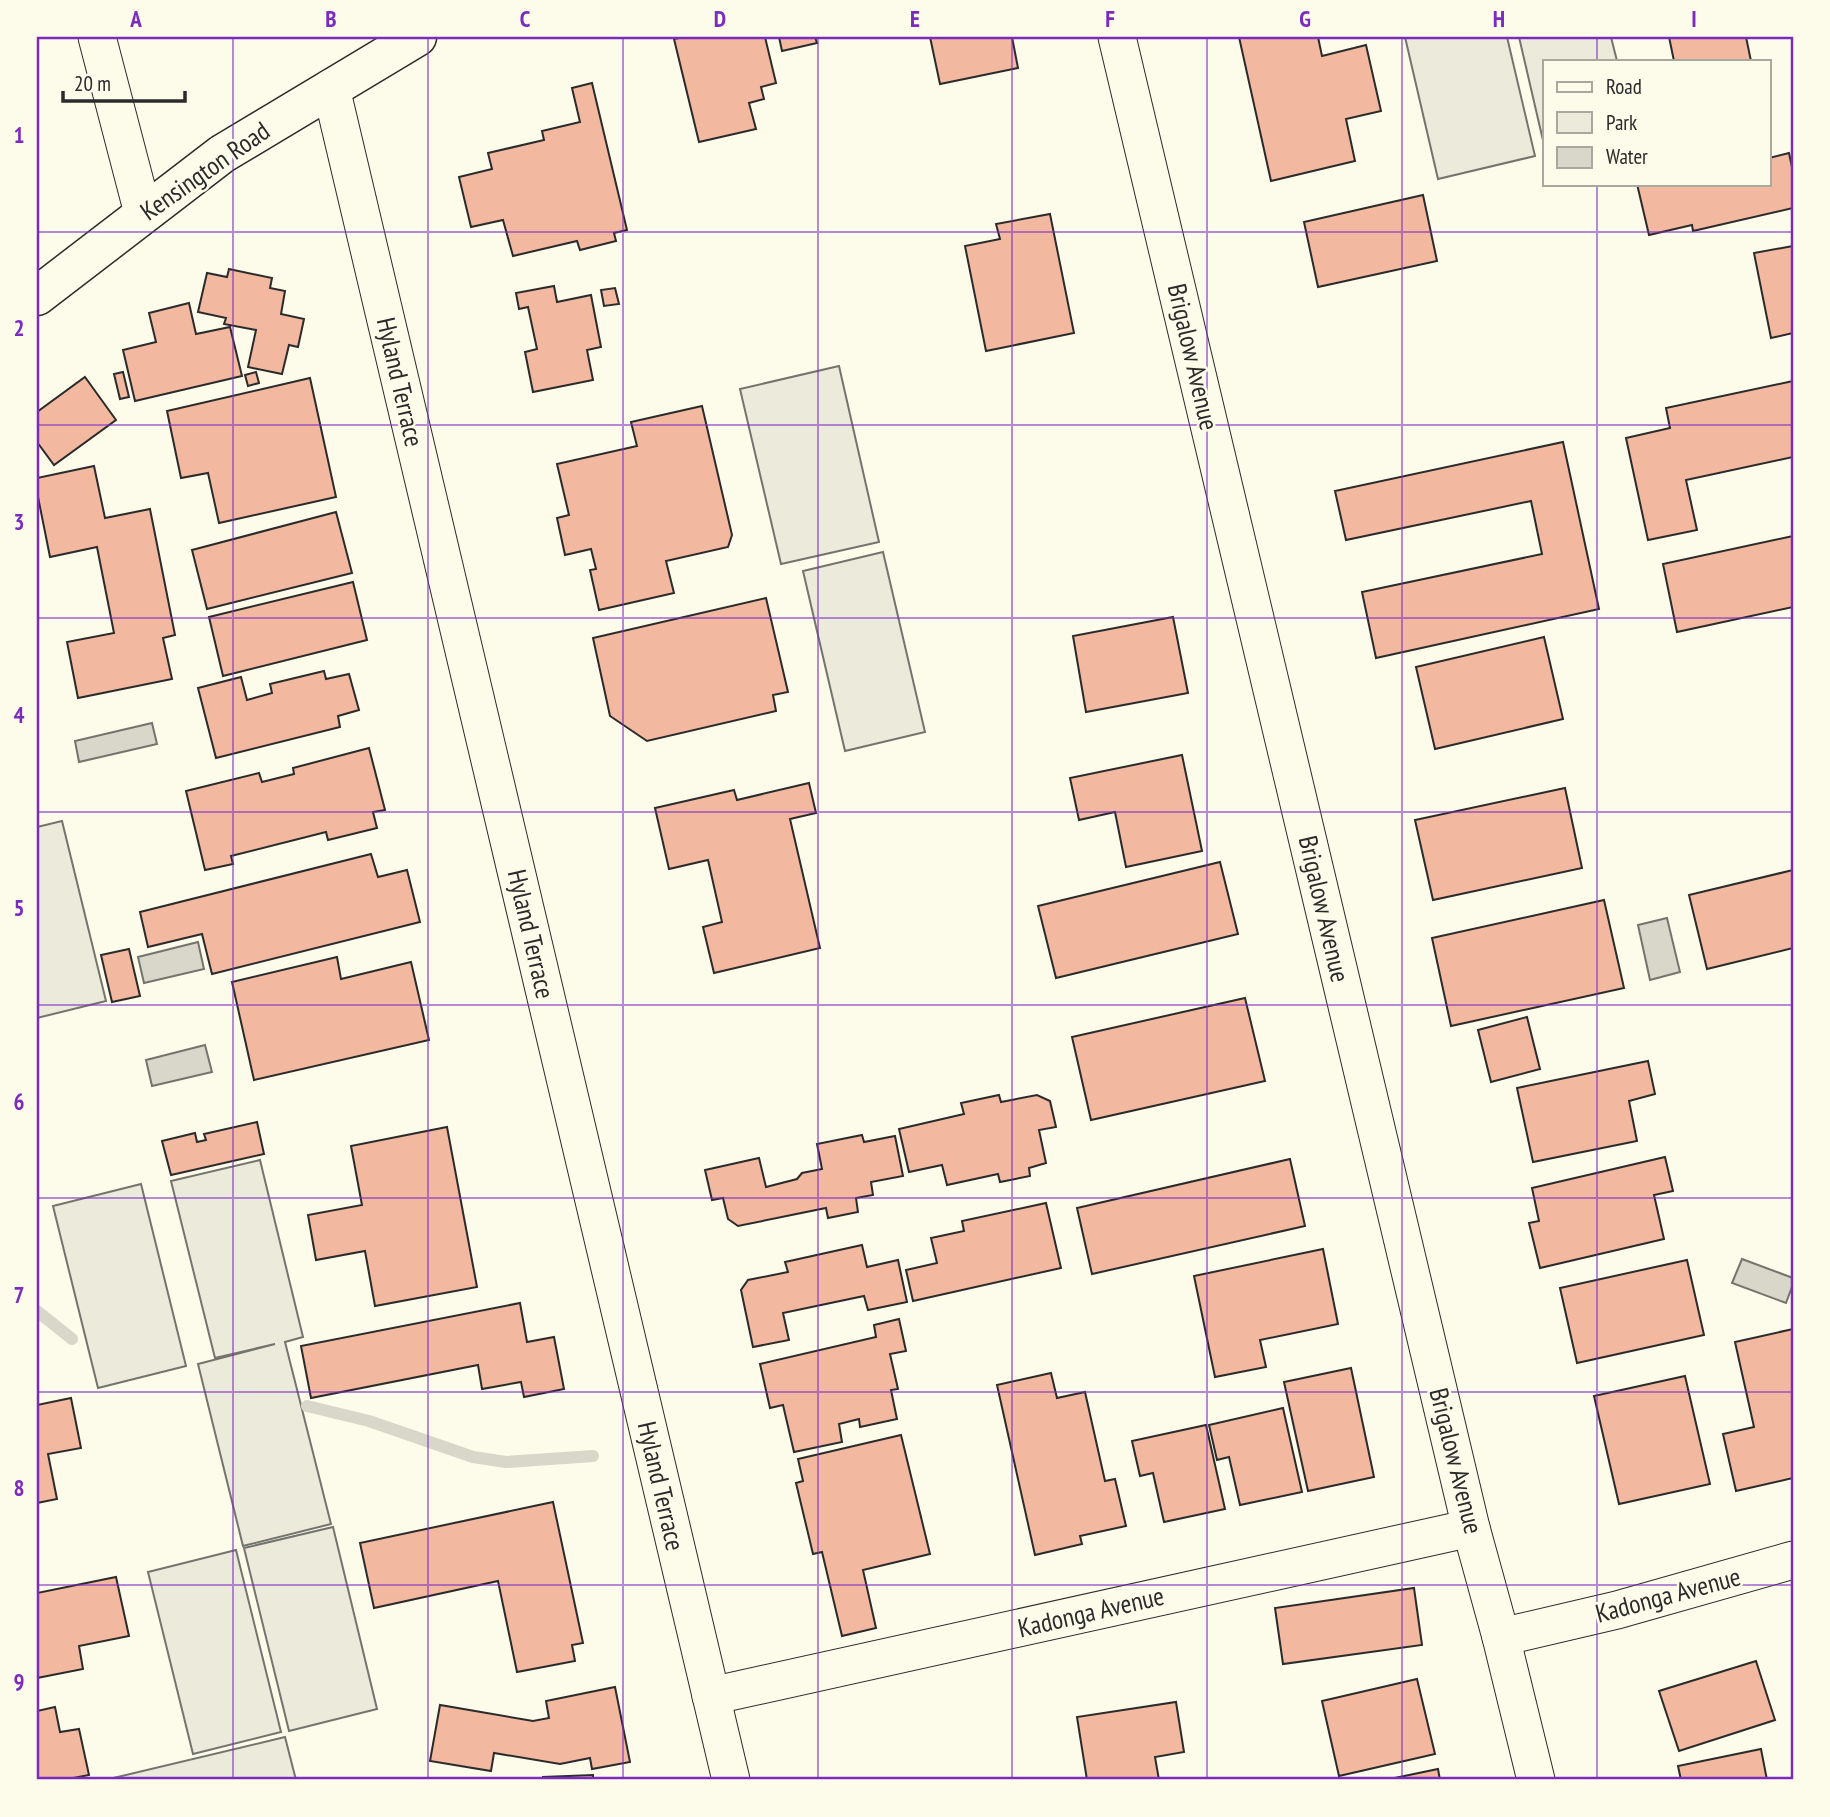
<svg xmlns="http://www.w3.org/2000/svg" width="1830" height="1817" font-family="'PT Sans Narrow',sans-serif">
<rect width="100%" height="100%" fill="#fdfbea"/>
<!-- green -->
<g fill="#ecebdb" stroke="#74746e" stroke-width="2">
<polygon points="1405,37 1507,37 1535,156 1438,179"/>
<polygon points="1519,37 1611,37 1617,61 1545,61 1545,149"/>
<polygon points="839,366 879,542 781,564 740,389"/>
<polygon points="883,552 925,732 845,751 803,571"/>
<polygon points="62,821 106,1001 37,1018 37,827"/>
<polygon points="260,1160 303,1337 285,1342 331,1524 243,1546 198,1364 275,1344 215,1358 171,1181"/>
<polygon points="141,1184 186,1366 98,1388 53,1206"/>
<polygon points="333,1527 377,1709 289,1731 244,1548"/>
<polygon points="236,1550 281,1732 193,1754 148,1572"/>
<polygon points="285,1737 296,1780 105,1780"/>
</g>
<!-- water -->
<g fill="#d8d7c9" stroke="#74746e" stroke-width="2">
<polygon points="152,723 157,744 79,762 75,741"/>
<polygon points="1667,918 1680,972 1650,980 1638,925"/>
<polygon points="198,942 204,969 144,983 138,957"/>
<polygon points="205,1045 212,1072 152,1086 146,1060"/>
<polygon points="1742,1259 1793,1278 1793,1284 1786,1303 1732,1283"/>
</g>
<g fill="none" stroke-linecap="round" stroke-linejoin="round">
<!-- stream -->
<g stroke="#d8d7c9" stroke-width="12">
<polyline points="37,1311 72,1339"/>
<polyline points="307,1406 369,1421 473,1457 506,1462 593,1456"/>
</g>
</g>
<!-- building -->
<g fill="#f2b8a0" stroke="#2b2b2b" stroke-width="2">
<polygon points="684,37 765,37 776,83 761,87 764,99 749,103 756,129 699,142 674,39"/>
<polygon points="779,37 815,37 817,43 782,51"/>
<polygon points="930,37 1012,37 1018,68 940,84"/>
<polygon points="1239,37 1318,37 1322,56 1366,45 1381,111 1346,119 1355,161 1271,181"/>
<polygon points="1669,37 1746,37 1751,61 1674,61"/>
<polygon points="592,83 627,230 614,233 616,241 580,250 577,241 513,256 503,220 471,227 459,177 492,169 488,153 544,140 542,131 580,122 572,88"/>
<polygon points="1789,153 1793,172 1793,208 1693,231 1692,225 1649,235 1637,184 1769,184 1769,158"/>
<polygon points="1423,195 1437,261 1318,287 1304,222"/>
<polygon points="1050,214 1074,333 986,351 965,246 1000,239 996,224"/>
<polygon points="1793,246 1793,333 1771,338 1754,253"/>
<polygon points="229,269 272,278 270,288 285,291 281,314 304,319 298,347 289,345 282,374 248,367 256,330 224,324 226,318 198,312 207,273 227,277"/>
<polygon points="554,286 557,302 591,295 601,347 587,350 593,380 533,392 525,352 537,349 528,307 519,309 516,293"/>
<polygon points="615,288 619,304 604,306 601,290"/>
<polygon points="189,303 196,334 230,327 242,376 135,401 123,350 156,342 149,313"/>
<polygon points="123,372 129,397 120,399 114,374"/>
<polygon points="256,372 259,383 248,386 245,375"/>
<polygon points="85,377 116,420 54,465 37,442 37,412"/>
<polygon points="310,378 336,497 219,523 208,473 181,478 167,411"/>
<polygon points="1793,381 1793,457 1686,480 1697,530 1648,540 1626,438 1670,428 1666,408"/>
<polygon points="702,406 732,535 728,547 666,561 674,593 599,610 590,570 596,569 591,549 565,555 557,518 569,515 557,464 637,446 631,422"/>
<polygon points="1563,442 1599,609 1376,658 1362,592 1542,554 1531,501 1346,540 1335,491"/>
<polygon points="94,466 105,518 150,509 175,635 163,638 172,679 78,698 67,642 114,633 97,547 50,557 37,492 37,478"/>
<polygon points="336,512 352,573 207,609 192,550"/>
<polygon points="1793,536 1793,607 1677,632 1663,564"/>
<polygon points="353,582 367,640 223,676 209,617"/>
<polygon points="766,598 788,692 773,695 776,711 647,741 610,716 593,638"/>
<polygon points="1173,617 1188,693 1086,712 1073,636"/>
<polygon points="1544,637 1563,719 1435,749 1416,667"/>
<polygon points="324,671 326,679 349,674 359,710 338,716 340,727 216,758 198,688 241,677 247,700 272,693 270,684"/>
<polygon points="369,748 385,810 373,812 377,828 328,840 326,832 231,856 233,864 205,870 186,791 259,773 262,782 294,774 293,768"/>
<polygon points="1182,755 1202,851 1126,867 1115,812 1079,820 1070,778"/>
<polygon points="809,783 816,813 790,819 820,948 714,973 703,927 722,922 708,860 669,869 655,808 734,790 737,800"/>
<polygon points="1565,788 1582,868 1433,900 1415,820"/>
<polygon points="371,854 378,877 407,870 420,922 212,974 202,934 148,947 140,912"/>
<polygon points="1220,862 1238,934 1056,978 1038,906"/>
<polygon points="1793,870 1793,948 1707,969 1689,895"/>
<polygon points="1604,900 1624,988 1451,1026 1432,938"/>
<polygon points="129,949 140,996 112,1002 101,955"/>
<polygon points="337,957 341,979 411,962 429,1040 254,1080 232,982"/>
<polygon points="1245,998 1265,1081 1091,1120 1072,1037"/>
<polygon points="1527,1017 1540,1069 1491,1082 1478,1030"/>
<polygon points="1648,1061 1655,1094 1629,1101 1637,1141 1533,1162 1517,1088"/>
<polygon points="999,1095 1001,1102 1037,1095 1050,1101 1056,1127 1039,1130 1046,1163 1029,1168 1030,1176 1000,1182 998,1174 947,1185 942,1165 909,1172 899,1129 964,1114 961,1103"/>
<polygon points="257,1122 264,1154 171,1175 162,1141 195,1133 197,1142 206,1140 204,1134"/>
<polygon points="447,1127 477,1287 375,1306 365,1251 316,1260 308,1215 362,1205 351,1146"/>
<polygon points="862,1135 864,1142 895,1136 903,1176 871,1182 873,1195 856,1198 858,1212 828,1218 826,1208 738,1226 728,1219 723,1198 712,1200 705,1170 759,1158 766,1187 797,1179 802,1173 822,1169 817,1144"/>
<polygon points="1665,1157 1673,1191 1654,1195 1664,1239 1540,1268 1529,1223 1539,1221 1532,1188"/>
<polygon points="1290,1159 1305,1226 1092,1274 1077,1208"/>
<polygon points="1046,1203 1061,1268 913,1301 906,1270 937,1263 931,1238 964,1231 962,1221"/>
<polygon points="862,1245 867,1267 898,1260 907,1302 868,1310 864,1296 783,1313 789,1340 753,1347 741,1290 748,1280 788,1272 785,1262"/>
<polygon points="1323,1249 1338,1324 1260,1340 1266,1367 1215,1377 1194,1276"/>
<polygon points="1687,1260 1704,1335 1577,1363 1560,1288"/>
<polygon points="520,1303 527,1342 554,1337 564,1389 524,1397 521,1382 482,1389 478,1365 311,1398 301,1346"/>
<polygon points="899,1319 906,1351 890,1354 898,1389 891,1390 897,1419 860,1427 859,1419 839,1424 842,1442 794,1452 783,1405 770,1408 760,1364 876,1337 874,1325"/>
<polygon points="1793,1329 1793,1478 1736,1491 1723,1434 1754,1427 1735,1342"/>
<polygon points="1351,1368 1374,1477 1308,1491 1284,1382"/>
<polygon points="1051,1373 1057,1398 1085,1392 1105,1481 1115,1479 1126,1526 1080,1536 1082,1544 1035,1555 997,1385"/>
<polygon points="1685,1376 1710,1484 1619,1504 1594,1396"/>
<polygon points="71,1398 81,1448 48,1454 57,1499 37,1503 37,1405"/>
<polygon points="1283,1408 1302,1492 1240,1505 1229,1457 1217,1460 1209,1425"/>
<polygon points="1206,1425 1225,1509 1164,1522 1153,1473 1140,1476 1132,1441"/>
<polygon points="901,1435 930,1554 863,1570 876,1628 842,1636 822,1552 813,1554 796,1483 803,1481 798,1459"/>
<polygon points="553,1502 583,1643 572,1645 575,1661 517,1672 498,1581 374,1608 360,1543"/>
<polygon points="116,1577 129,1636 79,1646 83,1669 37,1678 37,1593"/>
<polygon points="1414,1588 1422,1645 1283,1664 1275,1608"/>
<polygon points="1756,1661 1775,1720 1679,1751 1659,1691"/>
<polygon points="1417,1679 1435,1754 1339,1776 1322,1701"/>
<polygon points="615,1687 630,1762 592,1769 590,1758 560,1764 494,1753 491,1771 430,1761 440,1705 533,1721 549,1718 546,1701"/>
<polygon points="1176,1702 1184,1752 1155,1757 1159,1780 1087,1780 1077,1717"/>
<polygon points="55,1707 60,1732 79,1729 89,1775 63,1780 37,1780 37,1711"/>
<polygon points="1761,1749 1767,1780 1681,1780 1678,1766"/>
<polygon points="1438,1769 1440,1780 1385,1780"/>
<polygon points="593,1775 593,1780 543,1780 543,1777"/>
</g>
<g fill="none" stroke-linecap="round" stroke-linejoin="round">
<defs>
<g id="minor">
<polyline points="97,37 143,213"/>
<polyline points="1117,37 1471,1528 1501,1637 1536,1780"/>
<polyline points="331,88 731,1780"/>
<polyline points="1501,1637 1617,1610 1793,1560"/>
<polyline points="711,1696 1471,1528"/>
</g>
<polyline id="secondary" points="37,296 222,154 417,37"/>
</defs>
<!-- minor casing -->
<use href="#minor" stroke="#2b2b2b" stroke-width="39"/>
<!-- secondary casing -->
<use href="#secondary" stroke="#2b2b2b" stroke-width="41"/>
<!-- minor -->
<use href="#minor" stroke="#fdfbea" stroke-width="37"/>
<!-- secondary -->
<use href="#secondary" stroke="#fdfbea" stroke-width="38"/>
</g>
<!-- grid -->
<path fill="none" stroke="#7b2cbf" stroke-width="2" stroke-opacity="0.55" d="M233 37V1780M428 37V1780M623 37V1780M818 37V1780M1012 37V1780M1207 37V1780M1402 37V1780M1597 37V61M1597 184V1780M37 232H1793M37 425H1793M37 618H1793M37 812H1793M37 1005H1793M37 1198H1793M37 1392H1793M37 1585H1793"/>
<g text-anchor="middle" stroke-width="5" stroke-linejoin="round" paint-order="stroke">
<!-- street labels -->
<g font-size="26" fill="#2b2b2b" stroke="#fdfbea">
<text transform="translate(205 171) rotate(-35)" y="9">Kensington Road</text>
<text transform="translate(1193 357) rotate(77)" y="9">Brigalow Avenue</text>
<text transform="translate(400 382) rotate(77)" y="9">Hyland Terrace</text>
<text transform="translate(1324 909) rotate(77)" y="9">Brigalow Avenue</text>
<text transform="translate(531 934) rotate(77)" y="9">Hyland Terrace</text>
<text transform="translate(1456 1461) rotate(76)" y="9">Brigalow Avenue</text>
<text transform="translate(661 1486) rotate(77)" y="9">Hyland Terrace</text>
<text transform="translate(1668 1595) rotate(-15)" y="9">Kadonga Avenue</text>
<text transform="translate(1091 1612) rotate(-13)" y="9">Kadonga Avenue</text>
</g>
</g>
<!-- border -->
<rect width="1830" height="1817" fill="none" stroke="#fdfbea" stroke-width="77"/>
<!-- legend -->
<rect x="1543" y="60" width="228" height="126" fill="#fdfbea" stroke="#a9a89e" stroke-width="2"/>
<rect x="1557" y="82" width="35" height="10" fill="#fdfbea" stroke="#a9a89e" stroke-width="2"/>
<text x="1606" y="94" font-size="21" fill="#2b2b2b">Road</text>
<rect x="1557" y="112" width="35" height="21" fill="#ecebdb" stroke="#a9a89e" stroke-width="2"/>
<text x="1606" y="130" font-size="21" fill="#2b2b2b">Park</text>
<rect x="1557" y="147" width="35" height="21" fill="#d8d7c9" stroke="#a9a89e" stroke-width="2"/>
<text x="1606" y="164" font-size="21" fill="#2b2b2b">Water</text>
<!-- scale -->
<path d="M63 91v10h122v-10" fill="none" stroke="#2b2b2b" stroke-width="3.5"/>
<text x="74" y="91" font-size="21" fill="#2b2b2b" stroke="#fdfbea" stroke-width="5" paint-order="stroke">20 m</text>
<rect x="38" y="38" width="1754" height="1740" fill="none" stroke="#7b2cbf" stroke-width="2.5"/>
<g font-size="23" text-anchor="middle" font-weight="bold" fill="#7b2cbf">
<text x="136" y="27">A</text>
<text x="331" y="27">B</text>
<text x="525" y="27">C</text>
<text x="720" y="27">D</text>
<text x="915" y="27">E</text>
<text x="1110" y="27">F</text>
<text x="1305" y="27">G</text>
<text x="1499" y="27">H</text>
<text x="1694" y="27">I</text>
<text x="19" y="143">1</text>
<text x="19" y="336">2</text>
<text x="19" y="530">3</text>
<text x="19" y="723">4</text>
<text x="19" y="916">5</text>
<text x="19" y="1110">6</text>
<text x="19" y="1303">7</text>
<text x="19" y="1496">8</text>
<text x="19" y="1690">9</text>
</g>
</svg>
